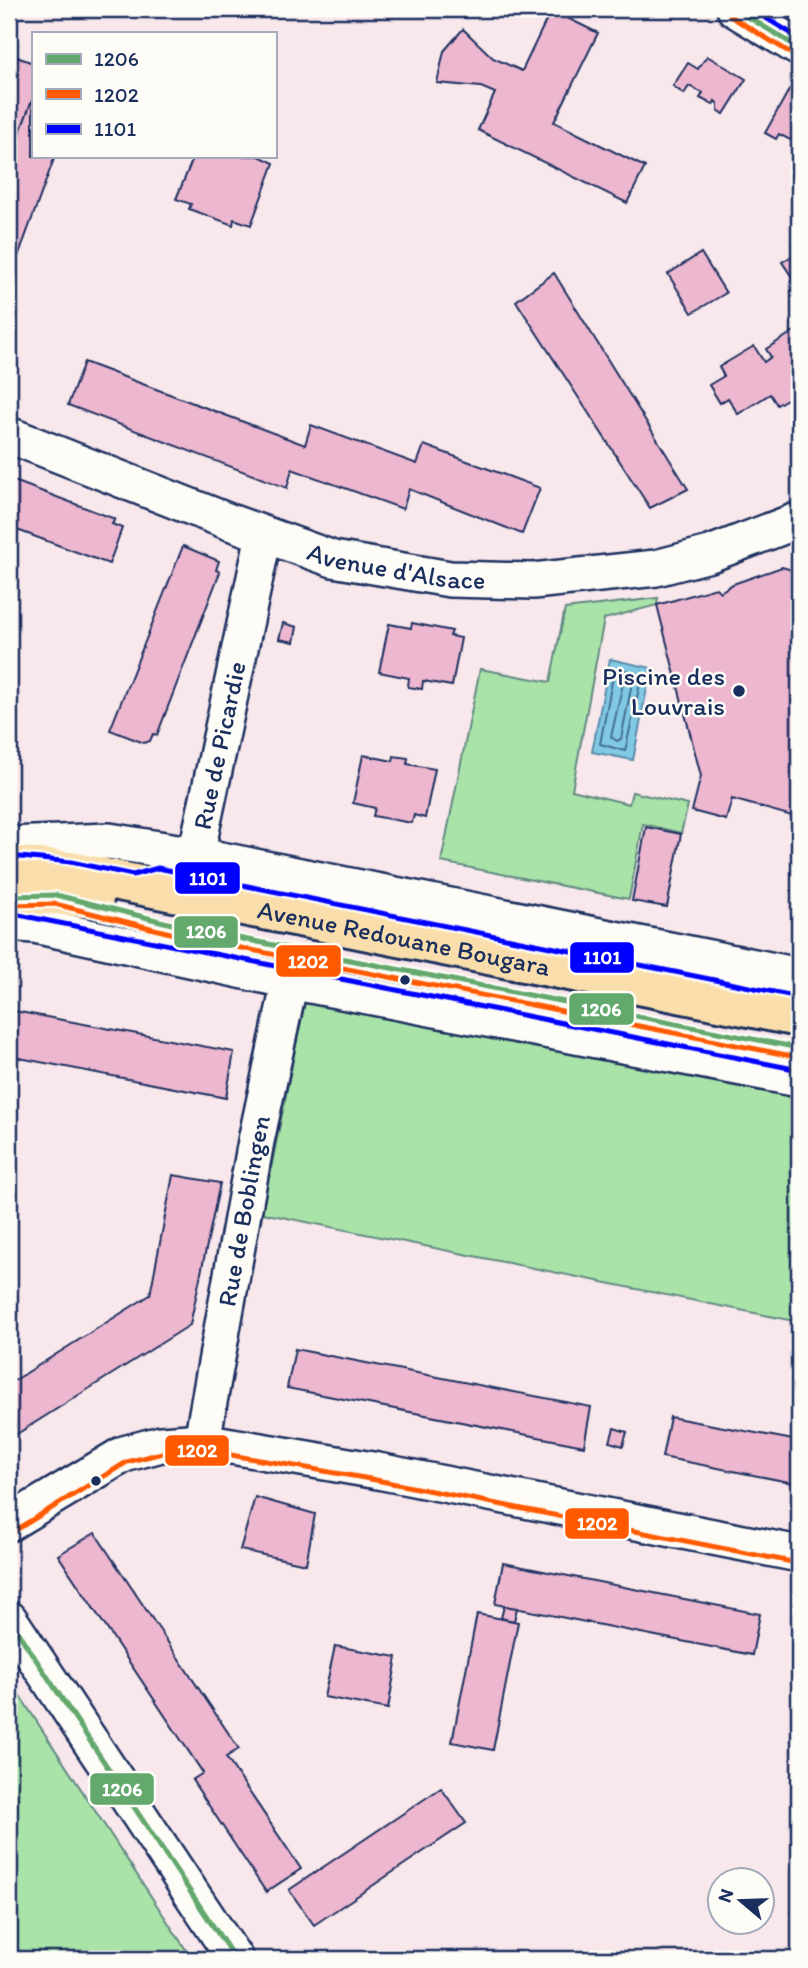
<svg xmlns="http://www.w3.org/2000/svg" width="808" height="1968" font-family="Itim,sans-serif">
<rect width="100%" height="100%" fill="#f8e7eb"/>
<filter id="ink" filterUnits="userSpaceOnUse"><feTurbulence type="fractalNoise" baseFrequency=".0143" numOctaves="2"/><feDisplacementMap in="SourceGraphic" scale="14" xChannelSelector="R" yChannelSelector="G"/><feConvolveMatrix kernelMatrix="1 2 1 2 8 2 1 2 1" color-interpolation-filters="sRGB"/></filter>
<g filter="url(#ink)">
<!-- green -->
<g fill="#a9e3a8" stroke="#628983" stroke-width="2">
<polygon points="658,598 657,605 604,619 572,790 629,804 632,792 688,805 681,833 643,824 629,899 441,862 480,669 550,682 565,609"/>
<polygon points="306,996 799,1096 799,1322 262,1213"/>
<polygon points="9,1679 192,1959 9,1959"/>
</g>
<!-- water -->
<polygon fill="#81c9e2" stroke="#588bad" stroke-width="2" points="610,659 651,668 633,760 592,752"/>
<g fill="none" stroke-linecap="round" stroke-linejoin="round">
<!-- shore -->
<g stroke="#446d93" stroke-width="2">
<polygon points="618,668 642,675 625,751 600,744 614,671"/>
<polygon points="624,679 632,683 621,739 617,741 611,737"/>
</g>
</g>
<!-- building -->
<g fill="#edb7d0" stroke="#1b2f5e" stroke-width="2">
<polygon points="551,10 598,33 554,122 645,167 627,203 478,130 495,93 481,87 437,83 444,51 463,29 493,58 522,71"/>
<polygon points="9,54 33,63 33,98 9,161"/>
<polygon points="707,56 746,79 724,114 718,110 718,104 715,101 713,105 700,98 703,93 689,86 684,94 673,86 688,63 698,69"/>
<polygon points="790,88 799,93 799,138 796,143 779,134 776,139 765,133"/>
<polygon points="33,98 33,156 55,156 9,281 9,161"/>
<polygon points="194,156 259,156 274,163 251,225 234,219 233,225 189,209 191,204 176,199"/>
<polygon points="799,252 799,281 796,283 782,262"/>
<polygon points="701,253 726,293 692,313 668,274"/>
<polygon points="554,273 688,489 650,508 516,301"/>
<polygon points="799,328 799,418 787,399 777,405 770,394 738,414 728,398 720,403 709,385 724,376 719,367 754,346 764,362 771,357 766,349"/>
<polygon points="84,362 305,445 311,425 417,464 424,445 540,488 522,534 409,489 403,509 292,469 287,488 68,405"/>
<polygon points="9,479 115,519 112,524 122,528 109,564 9,527"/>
<polygon points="183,546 219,561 216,570 220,572 157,735 153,734 150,741 144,743 110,730"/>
<polygon points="782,567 792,570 792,586 799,599 799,818 732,799 726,820 692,811 701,776 657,605 716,588 720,592 733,584"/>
<polygon points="283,623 297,627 294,642 279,639"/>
<polygon points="412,623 452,631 450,636 461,638 452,686 423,681 422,689 408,687 409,678 379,672 389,624 411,628"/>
<polygon points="363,755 393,761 394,756 408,758 407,764 435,769 425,818 414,815 412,823 373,816 375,808 353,803"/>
<polygon points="646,827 681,834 667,907 632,901"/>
<polygon points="9,1010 234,1052 226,1098 9,1056"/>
<polygon points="173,1175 220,1183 190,1325 9,1439 9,1384 150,1295"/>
<polygon points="295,1349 591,1407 584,1446 287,1388"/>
<polygon points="670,1417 799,1441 799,1484 662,1457"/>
<polygon points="614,1428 627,1432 623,1446 610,1442"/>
<polygon points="255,1497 315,1514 306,1564 240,1550"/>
<polygon points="95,1533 239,1749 226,1757 301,1869 266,1892 192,1780 203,1773 58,1555"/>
<polygon points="503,1563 760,1614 752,1655 495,1604"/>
<polygon points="504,1606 517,1608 514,1621 501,1618"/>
<polygon points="477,1614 518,1622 493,1750 452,1742"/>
<polygon points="335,1646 397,1657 388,1709 324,1697"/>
<polygon points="441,1788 466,1823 314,1925 289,1890"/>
</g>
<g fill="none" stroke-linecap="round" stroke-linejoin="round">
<defs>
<g id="minor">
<polyline points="735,9 799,48"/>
<path id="s1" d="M9 435 227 521 333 559 450 579 533 581 656 568 710 554 799 520"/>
<polyline points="9,845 109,841 196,855 799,976"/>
<path id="s2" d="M196 855 264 535"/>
<polyline points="9,923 34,925 290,981 799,1079"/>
<path id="s3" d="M202 1441 256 1141 290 981"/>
<polyline points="9,1523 124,1454 161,1444 202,1441 378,1471 799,1554"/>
<polyline points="9,1619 235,1959"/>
</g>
<g id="major">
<path id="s4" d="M9 865 69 871 799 1017"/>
<polyline points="9,896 56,895 94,899"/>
</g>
</defs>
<!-- minor casing -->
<use href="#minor" stroke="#1b2f5e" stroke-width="40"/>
<!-- major casing -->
<use href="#major" stroke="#1b2f5e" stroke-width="44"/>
<!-- minor -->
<use href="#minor" stroke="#fdfcf7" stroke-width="35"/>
<!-- major -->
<use href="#major" stroke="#f9deab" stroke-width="38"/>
<defs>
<g id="bus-1">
<polyline points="735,9 799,48"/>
<polyline points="9,896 56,895 192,929 799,1048"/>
<polyline points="9,1619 235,1959"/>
</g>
<g id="bus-2">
<polyline points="730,16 794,55"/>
<polyline points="9,905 55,904 190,938 797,1057"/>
<polyline points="14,1531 127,1462 162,1453 202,1450 376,1480 797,1563"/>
</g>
<g id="bus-3">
<polyline points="751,9 799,38"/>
<polyline points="10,856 71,862 133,875 158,868 799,997"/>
<polyline points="14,914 799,1070"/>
</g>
</defs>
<!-- bus-1 casing -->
<use href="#bus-1" stroke="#fdfcf7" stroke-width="10"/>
<!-- bus-2 casing -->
<use href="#bus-2" stroke="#fdfcf7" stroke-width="10"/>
<!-- bus-3 casing -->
<use href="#bus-3" stroke="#fdfcf7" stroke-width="10"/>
<!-- bus-1 -->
<use href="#bus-1" stroke="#63a86d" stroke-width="5"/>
<!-- bus-2 -->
<use href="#bus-2" stroke="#ff5a00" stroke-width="5"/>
<!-- bus-3 -->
<use href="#bus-3" stroke="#00f" stroke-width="5"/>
</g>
</g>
<!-- markers -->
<g fill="#1b2f5e" stroke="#fdfcf7" stroke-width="2.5">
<circle cx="739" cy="691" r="7"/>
<circle cx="405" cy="980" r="6"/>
<circle cx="96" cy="1481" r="6"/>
</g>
<g text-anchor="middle" stroke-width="5" stroke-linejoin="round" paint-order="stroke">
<!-- street labels -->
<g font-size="26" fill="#1b2f5e" stroke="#fdfcf7">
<text dy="9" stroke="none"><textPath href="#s1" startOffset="411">Avenue d'Alsace</textPath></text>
<text dy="9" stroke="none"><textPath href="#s2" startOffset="112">Rue de Picardie</textPath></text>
<text dy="9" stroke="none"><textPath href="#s4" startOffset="402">Avenue Redouane Bougara</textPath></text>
<text dy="9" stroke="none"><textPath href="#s3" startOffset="234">Rue de Boblingen</textPath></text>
</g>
<!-- poi labels -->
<g font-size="26" fill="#1b2f5e" stroke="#fdfcf7" text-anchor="end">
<text x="725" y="685">Piscine des<tspan x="725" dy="30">Louvrais</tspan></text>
</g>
</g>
<g stroke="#fdfcf7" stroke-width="2.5">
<rect x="174" y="861" width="67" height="34" rx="7" fill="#00f"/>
<rect x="173" y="915" width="66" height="34" rx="7" fill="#63a86d"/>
<rect x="569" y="941" width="66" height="33" rx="7" fill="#00f"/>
<rect x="275" y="944" width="67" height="34" rx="7" fill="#ff5a00"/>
<rect x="568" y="992" width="67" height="34" rx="7" fill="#63a86d"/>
<rect x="164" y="1434" width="66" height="33" rx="7" fill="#ff5a00"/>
<rect x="564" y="1507" width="66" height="33" rx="7" fill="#ff5a00"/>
<rect x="89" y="1772" width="66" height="34" rx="7" fill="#63a86d"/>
</g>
<g font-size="19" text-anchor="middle" font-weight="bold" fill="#fff">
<text x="208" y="885">1101</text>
<text x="206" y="938">1206</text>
<text x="602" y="964">1101</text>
<text x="308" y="968">1202</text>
<text x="601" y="1016">1206</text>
<text x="197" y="1457">1202</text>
<text x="597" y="1530">1202</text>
<text x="122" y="1796">1206</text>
</g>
<!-- margin -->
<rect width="808" height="1968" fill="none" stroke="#fdfcf7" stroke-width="35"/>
<rect x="18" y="18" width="773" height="1933" fill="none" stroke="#1b2f5e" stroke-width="2.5" filter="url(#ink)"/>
<!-- legend -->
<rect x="32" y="32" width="245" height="126" fill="#fdfcf7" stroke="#a3aaba" stroke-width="2"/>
<rect x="46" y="54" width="35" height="10" fill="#63a86d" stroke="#a3aaba" stroke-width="2"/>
<text x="94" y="66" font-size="21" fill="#1b2f5e">1206</text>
<rect x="46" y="89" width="35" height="10" fill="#ff5a00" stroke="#a3aaba" stroke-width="2"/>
<text x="94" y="102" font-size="21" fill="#1b2f5e">1202</text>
<rect x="46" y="124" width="35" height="10" fill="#0000ff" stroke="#a3aaba" stroke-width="2"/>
<text x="94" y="136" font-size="21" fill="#1b2f5e">1101</text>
<!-- north arrow -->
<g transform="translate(741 1901) rotate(289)"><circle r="33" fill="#fdfcf7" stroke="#a3aaba" stroke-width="2"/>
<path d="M0-5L12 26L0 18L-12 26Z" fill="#1b2f5e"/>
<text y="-10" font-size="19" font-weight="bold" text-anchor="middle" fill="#1b2f5e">N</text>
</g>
</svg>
